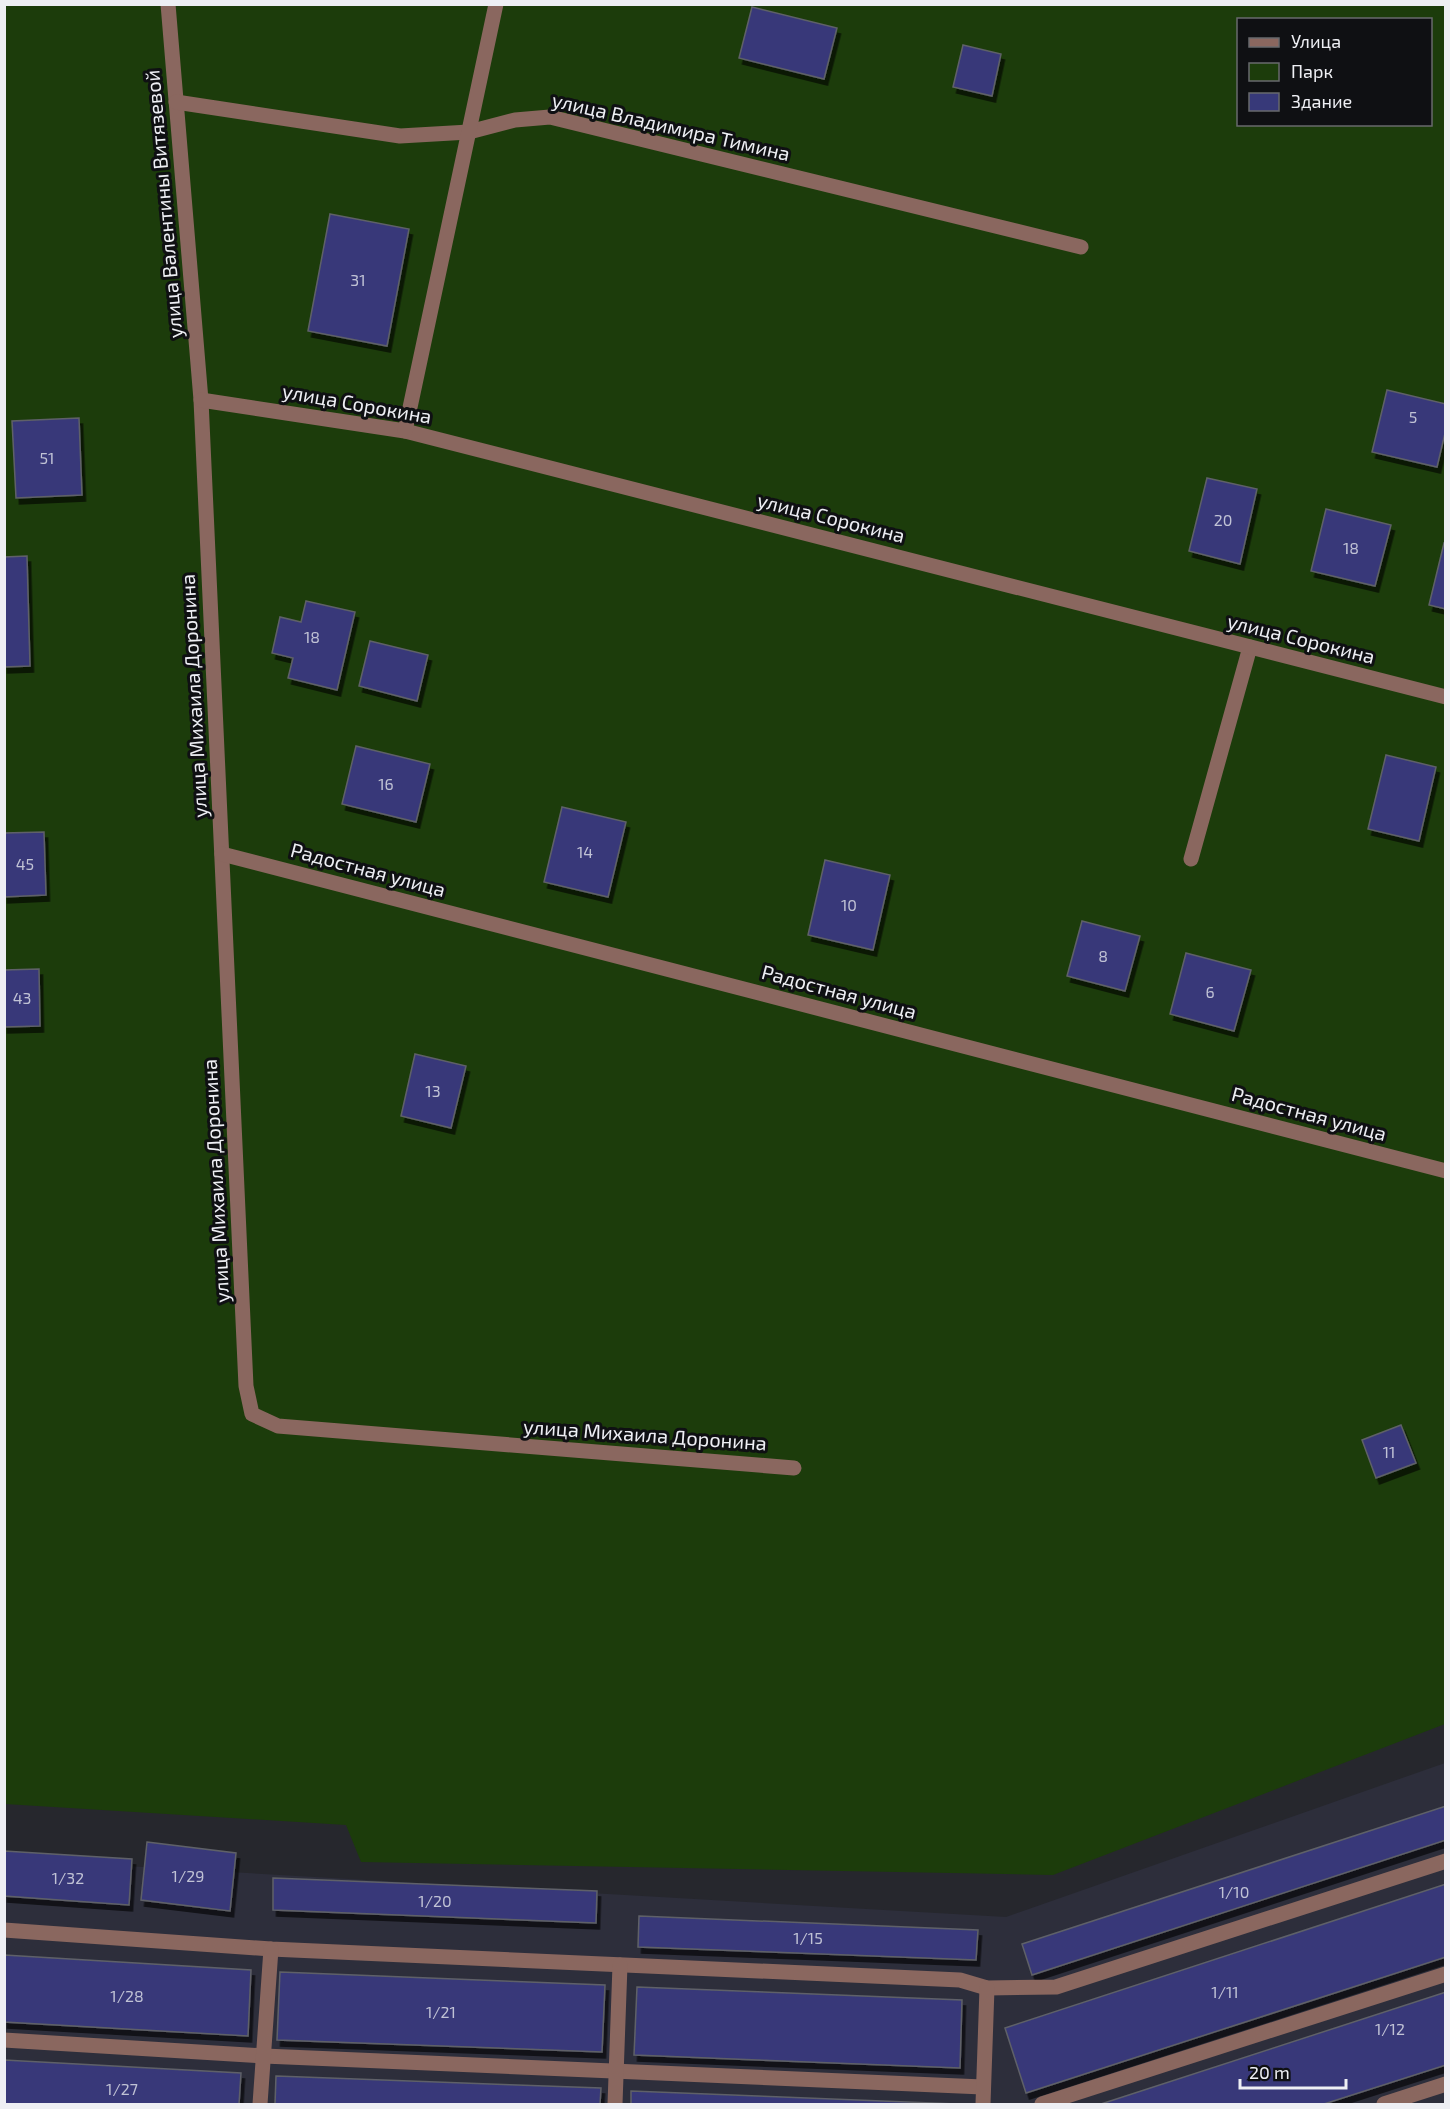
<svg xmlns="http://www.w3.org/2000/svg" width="1450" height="2109" font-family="'Exo 2',sans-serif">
<defs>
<filter id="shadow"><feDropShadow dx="3.5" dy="6" stdDeviation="0" flood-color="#0009"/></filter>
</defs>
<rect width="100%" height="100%" fill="#26272d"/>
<!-- built -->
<polygon fill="#2d2e3b" points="1445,1763 1445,2104 5,2104 4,1859 1006,1917"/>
<!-- green -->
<path fill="#1c3c0b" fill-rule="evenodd" d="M4 5H1445V1724L1053 1875 361 1862 346 1825 5 1804ZM1238 20H1430V124H1238Z"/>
<!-- building -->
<g fill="#373979" stroke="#5f6168" stroke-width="1.5" filter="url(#shadow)">
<polygon points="752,7 837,28 824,79 739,58"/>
<polygon points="963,45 1001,54 992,96 953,87"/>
<polygon points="330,214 409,229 387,346 308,331"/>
<polygon points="1387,390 1446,404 1446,429 1437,467 1372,452"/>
<polygon points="79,418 82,495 16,498 12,421"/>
<polygon points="1207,478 1257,489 1240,564 1189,551"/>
<polygon points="1326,509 1391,525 1375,586 1311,571"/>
<polygon points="1444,543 1446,544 1446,609 1429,605"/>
<polygon points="27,556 30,666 4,667 4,557"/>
<polygon points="306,601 355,612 337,690 288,678 293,658 272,653 280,617 301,622"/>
<polygon points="370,641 428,655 417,701 359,686"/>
<polygon points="356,746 430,764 416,822 342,804"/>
<polygon points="1386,755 1436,767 1419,841 1368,829"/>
<polygon points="562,807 626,822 608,897 544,882"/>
<polygon points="44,832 46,895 4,897 4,833"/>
<polygon points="825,860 890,875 873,950 808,935"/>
<polygon points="1082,921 1140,936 1125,991 1067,976"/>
<polygon points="1186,953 1251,970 1234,1031 1170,1014"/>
<polygon points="39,969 40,1026 4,1027 4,970"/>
<polygon points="415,1054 466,1066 451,1128 401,1116"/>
<polygon points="1401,1425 1416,1463 1376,1478 1362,1440"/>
<polygon points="1446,1806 1446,1840 1032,1975 1022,1944"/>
<polygon points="147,1842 236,1853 230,1911 141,1900"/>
<polygon points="4,1851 132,1859 129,1905 4,1896"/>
<polygon points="273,1878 597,1891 596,1923 273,1910"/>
<polygon points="1446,1884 1446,1957 1026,2093 1005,2028"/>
<polygon points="639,1916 978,1930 976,1960 638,1947"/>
<polygon points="4,1955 251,1970 248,2036 4,2022"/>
<polygon points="280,1972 605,1985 602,2052 277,2040"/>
<polygon points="637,1987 962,2000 960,2068 634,2055"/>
<polygon points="1446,1992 1446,2065 1324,2104 1101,2104"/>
<polygon points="4,2060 241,2073 239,2104 4,2104"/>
<polygon points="276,2076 601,2088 600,2104 275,2104"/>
<polygon points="631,2091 957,2104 631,2104"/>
</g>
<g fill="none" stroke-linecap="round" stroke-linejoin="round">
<!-- lane -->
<g stroke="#8a675f" stroke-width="15">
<polyline points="1191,859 1250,647"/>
<polyline points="4,1930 271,1949 960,1980 987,1988 1056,1987 1446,1861"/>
<polyline points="4,2040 264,2056 983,2087"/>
<polyline points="260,2104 271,1949"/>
<polyline points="615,2104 620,1965"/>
<polyline points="983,2104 987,1988"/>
<polyline points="1042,2104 1446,1974"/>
<polyline points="1384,2104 1446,2084"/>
</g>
<!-- street -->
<g stroke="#8a675f" stroke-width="15">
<polyline points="168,4 201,400 246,1386 252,1414 278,1426 794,1468"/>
<polyline points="176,102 400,136 469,132 515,120 550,117 1081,247"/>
<polyline points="201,400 405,431 1446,697"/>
<polyline points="405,431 496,4"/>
<polyline points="222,854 1446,1171"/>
</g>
</g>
<g text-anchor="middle" stroke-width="6" stroke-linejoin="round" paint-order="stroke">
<!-- number labels -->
<g font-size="16" fill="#c0c2d5">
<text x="358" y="286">31</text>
<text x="1413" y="423">5</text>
<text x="47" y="464">51</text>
<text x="1223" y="526">20</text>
<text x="1351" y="554">18</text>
<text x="312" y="643">18</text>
<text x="386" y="790">16</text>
<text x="585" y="858">14</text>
<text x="25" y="870">45</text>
<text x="849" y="911">10</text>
<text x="1103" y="962">8</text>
<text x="1210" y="998">6</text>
<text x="22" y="1004">43</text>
<text x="433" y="1097">13</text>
<text x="1389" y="1458">11</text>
<text x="188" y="1882">1/29</text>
<text x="68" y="1884">1/32</text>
<text x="1234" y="1898">1/10</text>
<text x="435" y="1907">1/20</text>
<text x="808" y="1944">1/15</text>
<text x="1225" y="1998">1/11</text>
<text x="127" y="2002">1/28</text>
<text x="441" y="2018">1/21</text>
<text x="1390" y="2035">1/12</text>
<text x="122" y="2095">1/27</text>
</g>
<!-- street labels -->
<g font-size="20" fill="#eeeff4" stroke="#0f1013">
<text transform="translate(671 127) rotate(13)" y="7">улица Владимира Тимина</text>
<text transform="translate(164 204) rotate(-95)" y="7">улица Валентины Витязевой</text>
<text transform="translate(357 404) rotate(10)" y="7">улица Сорокина</text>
<text transform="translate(831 518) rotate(14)" y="7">улица Сорокина</text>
<text transform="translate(1301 639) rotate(14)" y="7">улица Сорокина</text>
<text transform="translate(194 696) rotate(-93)" y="7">улица Михаила Доронина</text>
<text transform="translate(368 870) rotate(15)" y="7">Радостная улица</text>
<text transform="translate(839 992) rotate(15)" y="7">Радостная улица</text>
<text transform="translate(1309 1114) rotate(15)" y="7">Радостная улица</text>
<text transform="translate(216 1181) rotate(-93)" y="7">улица Михаила Доронина</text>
<text transform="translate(645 1435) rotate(4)" y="7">улица Михаила Доронина</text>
</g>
</g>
<!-- border -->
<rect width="1450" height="2109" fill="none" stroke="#eeeff4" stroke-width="12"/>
<!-- legend -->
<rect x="1237" y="18" width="195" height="108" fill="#0f1013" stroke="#68696d" stroke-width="1.5"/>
<rect x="1249" y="38" width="30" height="9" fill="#8a675f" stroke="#68696d" stroke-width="1.5"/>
<text x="1291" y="48" font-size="18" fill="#eeeff4">Улица</text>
<rect x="1249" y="63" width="30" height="18" fill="#1c3c0b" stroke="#68696d" stroke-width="1.5"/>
<text x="1291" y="78" font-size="18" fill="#eeeff4">Парк</text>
<rect x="1249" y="93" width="30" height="18" fill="#373979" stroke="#68696d" stroke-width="1.5"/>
<text x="1291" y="108" font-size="18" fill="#eeeff4">Здание</text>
<!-- scale -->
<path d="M1240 2079v9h106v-9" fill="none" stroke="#eeeff4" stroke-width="3"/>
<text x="1249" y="2079" font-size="18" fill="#eeeff4" stroke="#0f1013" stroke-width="4.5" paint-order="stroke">20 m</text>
</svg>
